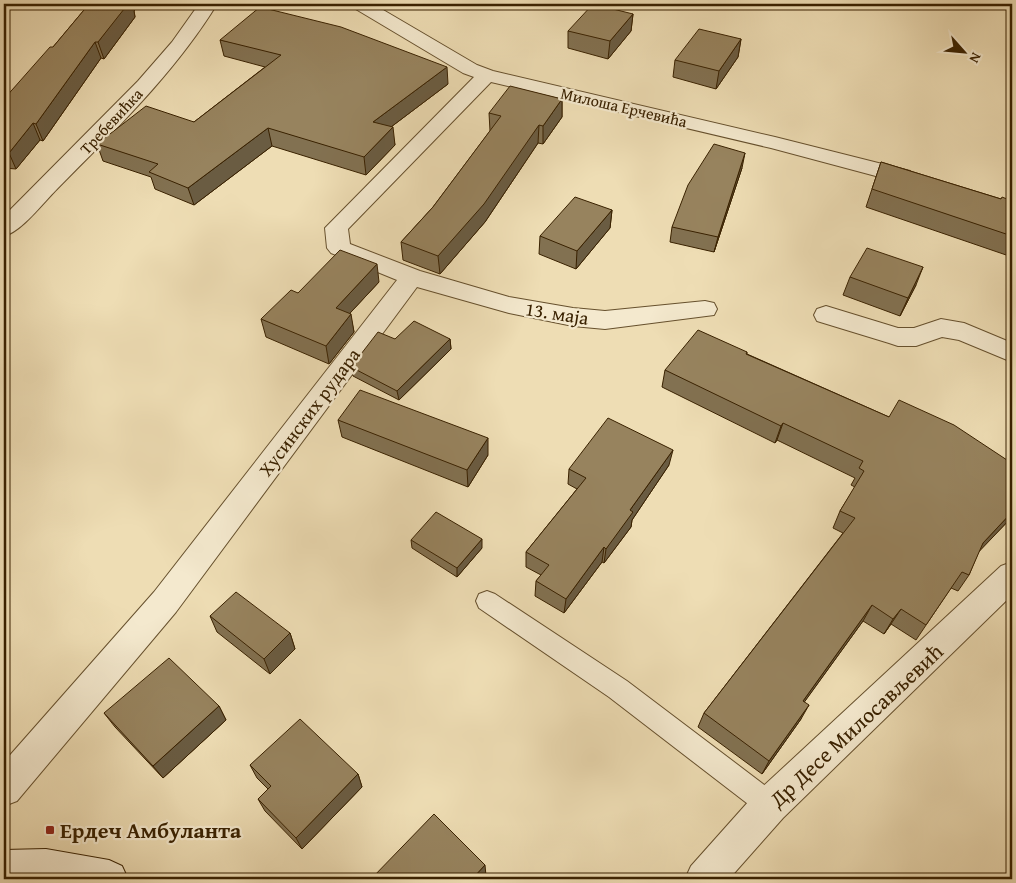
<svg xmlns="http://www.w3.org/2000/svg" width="1016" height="883" font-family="'Gentium Book Plus',serif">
<rect width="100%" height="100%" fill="#eeddb4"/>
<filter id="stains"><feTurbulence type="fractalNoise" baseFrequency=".004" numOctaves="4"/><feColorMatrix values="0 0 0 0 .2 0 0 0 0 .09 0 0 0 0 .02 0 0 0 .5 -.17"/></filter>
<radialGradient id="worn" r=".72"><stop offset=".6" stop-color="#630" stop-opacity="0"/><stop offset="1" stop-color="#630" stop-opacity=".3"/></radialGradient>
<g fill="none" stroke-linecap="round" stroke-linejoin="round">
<defs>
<polygon id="lane" points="487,591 495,594 627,681 779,796 783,805 779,814 770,818 761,814 609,697 479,608 476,601 479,594"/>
<g id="street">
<path d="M199 4H217C174 74 114 131 57 189 44 202 21 232 4 236V216L138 81 172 42Z"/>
<polygon points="351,4 373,4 477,65 493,71 775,137 910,171 913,176 910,181 902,183 771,148 491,82 348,229 350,244 420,271 509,297 573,308 605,311 705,301 714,303 717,309 714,315 605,329 573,326 509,313 417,287 176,612 17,801 4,806 4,762 154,592 397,280 331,253 327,248 325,228 474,77 463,73 354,8"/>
<polygon points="826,306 898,328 914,328 941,319 964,323 1012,343 1012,362 959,340 942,337 916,346 898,346 889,343 817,321 814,315 817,309"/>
<polygon points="1012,562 1012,595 783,818 729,879 685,879 691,866 757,792 1001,566"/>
</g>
<polygon id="secondary" points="46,849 109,860 122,866 128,879 4,879 4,850"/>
</defs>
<!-- lane casing -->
<use href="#lane" stroke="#66502d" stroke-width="2"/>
<!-- street casing -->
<use href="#street" stroke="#66502d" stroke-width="2"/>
<!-- secondary casing -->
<use href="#secondary" stroke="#392100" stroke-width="2"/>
<!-- lane -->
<use href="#lane" fill="#f4e9ce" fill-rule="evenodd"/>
<!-- street -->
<use href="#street" fill="#f4e9ce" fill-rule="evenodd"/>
<!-- secondary -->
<use href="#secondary" fill="#f4e9ce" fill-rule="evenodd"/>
</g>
<!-- wall -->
<g fill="#827151" stroke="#392100">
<polygon points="89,4 139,4 134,11 135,17 104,59 101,58 43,141 40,140 16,169 4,168 4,99 53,47"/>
<polygon points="633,14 631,31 608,59 568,48 568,31"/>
<polygon points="741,39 738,57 716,89 673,77 675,60"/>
<polygon points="220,40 448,84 391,127 395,145 366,175 272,146 194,205 155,189 151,177 103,161 97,144 194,122 265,67 224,56"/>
<polygon points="562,99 562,117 543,144 538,143 485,222 440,274 403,260 401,242 433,207 490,131 489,113"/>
<polygon points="881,162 1001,199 1012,201 1012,257 866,207"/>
<polygon points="742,168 714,252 670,242 672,227"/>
<polygon points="612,210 610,228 576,269 539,254 540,236"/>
<polygon points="850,277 916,285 900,316 843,295"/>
<polygon points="379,282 350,313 354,332 329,364 266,337 261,319 298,293"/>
<polygon points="395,339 450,339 451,349 399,400 353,376 351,367"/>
<polygon points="747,352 747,354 889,417 1007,460 1012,454 1012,517 979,551 969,575 958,591 951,588 916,640 891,624 884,634 863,621 804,702 801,719 762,774 698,727 704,713 843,533 833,528 840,511 855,487 851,485 855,478 777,440 775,443 662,387 665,370"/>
<polygon points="338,420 488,455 468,487 342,437"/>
<polygon points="669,465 632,520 631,527 604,563 602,562 564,613 535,596 536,581 541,575 526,567 526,552 577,489 568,484 569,469"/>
<polygon points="411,540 482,548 457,577 412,548"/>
<polygon points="210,616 290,633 295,649 270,674 217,632"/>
<polygon points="219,706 226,720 163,778 115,727 104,713"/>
<polygon points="250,765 358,774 362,787 302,849 265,811 258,799 268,789 257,778"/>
</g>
<!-- shaded-wall -->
<g fill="#6a5c42" stroke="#392100">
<polygon points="127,4 139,4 134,11 135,17 104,59 98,42"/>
<polygon points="633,14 631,31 608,59 610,41"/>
<polygon points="741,39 738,57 716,89 719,71"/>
<polygon points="95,42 101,58 43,141 36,124"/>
<polygon points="447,67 448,84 375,139 373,122"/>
<polygon points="562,99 562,117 543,144 543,126"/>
<polygon points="33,123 40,140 16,169 9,153"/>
<polygon points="539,125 538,143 485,222 440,274 438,256"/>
<polygon points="393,127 395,145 366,175 364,157"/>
<polygon points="268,128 272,146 194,205 188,188"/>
<polygon points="745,153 742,168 714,252 718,237"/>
<polygon points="612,210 610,228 576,269 577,251"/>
<polygon points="377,264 379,282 339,325 336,308"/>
<polygon points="923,267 916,285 900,316 908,298"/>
<polygon points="351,314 354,332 329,364 326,346"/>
<polygon points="450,339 451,349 399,400 397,391"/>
<polygon points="783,423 777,440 775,443 781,426"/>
<polygon points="488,438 488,455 468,487 467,470"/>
<polygon points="673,450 669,465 632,520 631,527 604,563 606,549 630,510"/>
<polygon points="1012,512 1012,517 972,559 983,543"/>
<polygon points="482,539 482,548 457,577 457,568"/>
<polygon points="604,547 602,562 564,613 566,599"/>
<polygon points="872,605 863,621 795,715 803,701"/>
<polygon points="901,609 891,624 884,634 893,619"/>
<polygon points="290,633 295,649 270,674 264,659"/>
<polygon points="809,705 801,719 762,774 769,761"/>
<polygon points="219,706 226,720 163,778 153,766"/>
<polygon points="358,774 362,787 302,849 296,838"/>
<polygon points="485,865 486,876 483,879 472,879"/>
</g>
<!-- building -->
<g fill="#97835e" stroke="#392100">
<polygon points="89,4 128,4 98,42 95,42 36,124 33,123 9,153 4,152 4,99 50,47 53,47"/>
<polygon points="593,4 633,14 610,41 568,31"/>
<polygon points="260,7 341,27 447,67 373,122 393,127 364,157 268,128 188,188 149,172 158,164 97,144 146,106 194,122 281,55 220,40"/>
<polygon points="699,29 741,39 719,71 675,60"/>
<polygon points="510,86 562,99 543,126 539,125 484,204 438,256 401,242 433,207 501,116 489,113"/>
<polygon points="714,144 745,153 718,237 672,227 688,185"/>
<polygon points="881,162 1001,199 1002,197 1012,201 1012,236 872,189"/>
<polygon points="575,197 612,210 577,251 540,236"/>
<polygon points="867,248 923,267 908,298 850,277"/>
<polygon points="340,250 377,264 336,308 351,314 326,346 261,319 291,290 298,293"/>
<polygon points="414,321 450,339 397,391 351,367 378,332 395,339"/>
<polygon points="698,330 747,352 746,354 889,417 899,400 954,425 1007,460 1012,454 1012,512 983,543 969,575 962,572 926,625 901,609 893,619 872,605 803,701 809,705 769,761 704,713 855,518 840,511 864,471 859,468 863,461 783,423 781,426 665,370"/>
<polygon points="360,390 488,438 467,470 338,420"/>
<polygon points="608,418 673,450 630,510 633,512 606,549 604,547 566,599 536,581 549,565 526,552 586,478 569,469"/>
<polygon points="436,512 482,539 457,568 411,540"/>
<polygon points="236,592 290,633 264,659 210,616"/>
<polygon points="169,658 219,706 153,766 104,713"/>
<polygon points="300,719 358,774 296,838 258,799 271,786 250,765"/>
<polygon points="434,814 485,865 472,879 371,879"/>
</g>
<!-- markers -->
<rect fill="#8f2418" stroke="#f4e9ce" stroke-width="2" x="45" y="825" width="10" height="10" rx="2.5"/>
<g text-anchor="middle" stroke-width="4.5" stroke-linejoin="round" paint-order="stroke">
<!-- far-street labels -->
<g font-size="16" fill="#392100" stroke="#f4e9ce">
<text transform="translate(624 107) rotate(13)" y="6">Милоша Ерчевића</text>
<text transform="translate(111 121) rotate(-47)" y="6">Требевићка</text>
</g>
<!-- street labels -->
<g font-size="19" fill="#392100" stroke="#f4e9ce">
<text transform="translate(557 313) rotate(9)" y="7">13. маја</text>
<text transform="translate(309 412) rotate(-53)" y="7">Хусинских рудара</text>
</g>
<!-- near-street labels -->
<g font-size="22" fill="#392100" stroke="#f4e9ce">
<text transform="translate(856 725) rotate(-43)" y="8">Др Десе Милосављевић</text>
</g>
<!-- near-poi labels -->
<g font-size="22" font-weight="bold" fill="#392100" stroke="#f4e9ce" text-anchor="start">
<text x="60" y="838">Ердеч Амбуланта</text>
</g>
</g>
<!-- margin -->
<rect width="1016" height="883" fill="none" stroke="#eeddb4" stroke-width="20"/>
<rect x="5" y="5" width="1006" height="873" fill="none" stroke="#392100" stroke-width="2.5"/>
<rect x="10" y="10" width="996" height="863" fill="none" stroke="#392100"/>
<!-- north arrow -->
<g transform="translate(964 52) rotate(117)" stroke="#f4e9ce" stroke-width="4" paint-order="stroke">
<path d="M0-4L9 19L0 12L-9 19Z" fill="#392100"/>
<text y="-8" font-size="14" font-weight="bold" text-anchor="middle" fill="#392100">N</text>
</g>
<rect width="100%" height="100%" filter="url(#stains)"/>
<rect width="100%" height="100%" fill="url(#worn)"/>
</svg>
